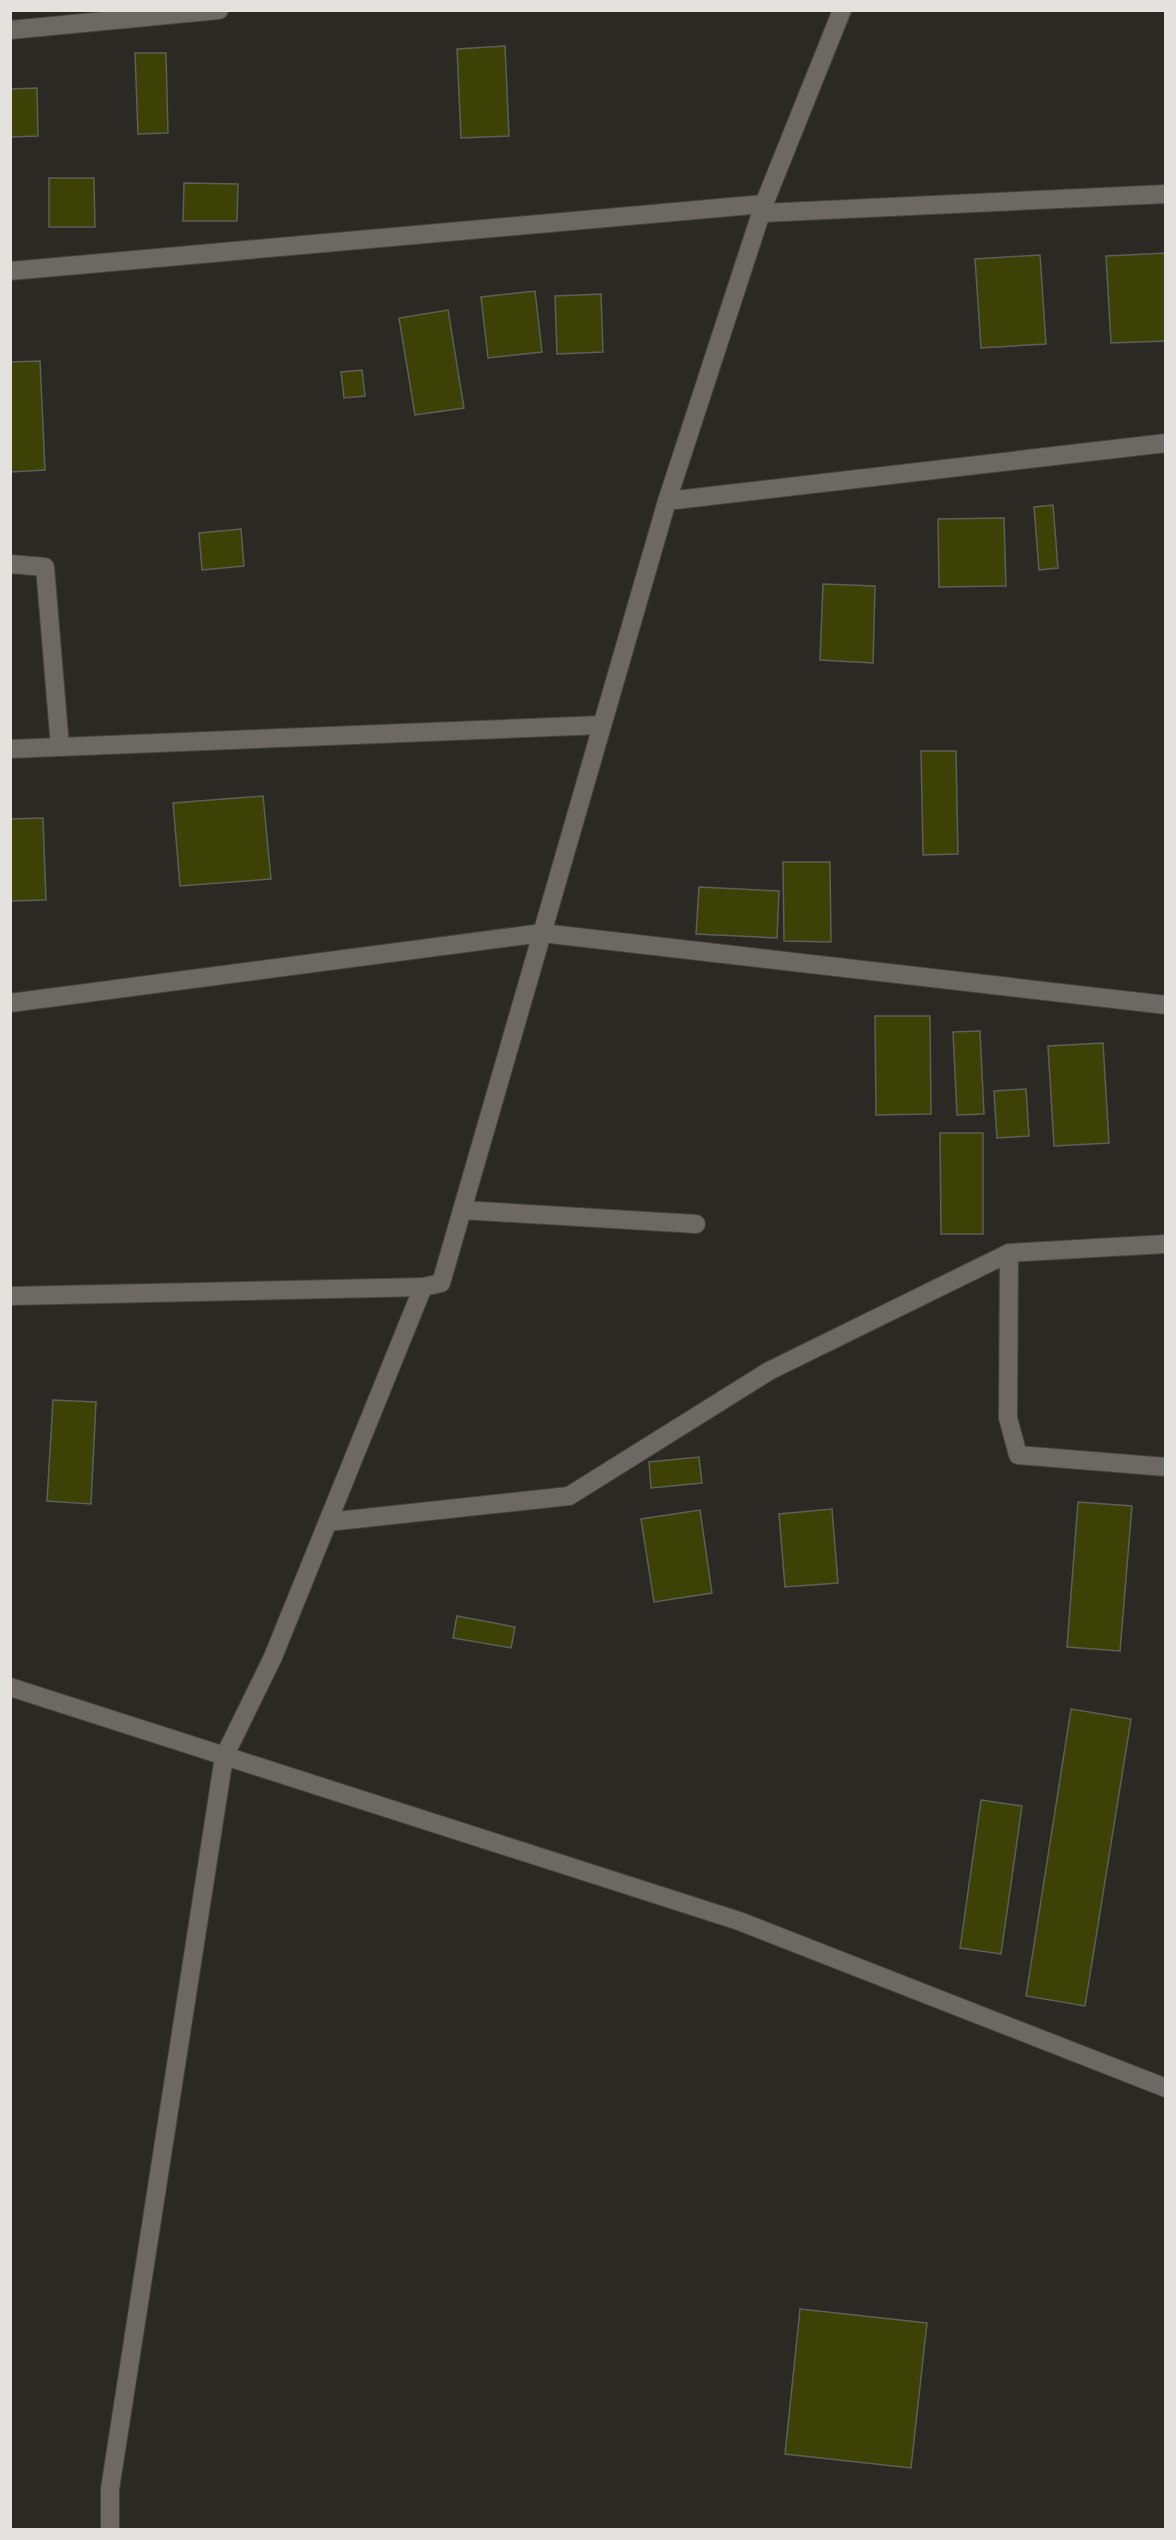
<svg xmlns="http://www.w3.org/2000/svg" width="1176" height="2540" font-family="Raleway,sans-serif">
<rect width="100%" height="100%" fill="#2b2923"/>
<!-- building -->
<g fill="#3c4206" stroke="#5e5f58" stroke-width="1.5">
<polygon points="505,46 509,136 461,138 457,49"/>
<polygon points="135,53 166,53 168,133 138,134"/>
<polygon points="37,88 38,136 10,137 10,89"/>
<polygon points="49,178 94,178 95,227 49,227"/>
<polygon points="184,183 238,184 237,221 183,221"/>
<polygon points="1166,253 1166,341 1111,343 1106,256"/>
<polygon points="1040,255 1046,344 981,348 975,259"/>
<polygon points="535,291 542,352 488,358 481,297"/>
<polygon points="601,294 603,352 557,354 555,296"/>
<polygon points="448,310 464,408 415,415 399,318"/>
<polygon points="40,361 45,470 10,472 10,362"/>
<polygon points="362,370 365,396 344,398 341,372"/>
<polygon points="1053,505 1058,568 1039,570 1034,507"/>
<polygon points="1004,518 1006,586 939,587 938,519"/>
<polygon points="241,529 244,566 202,570 199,533"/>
<polygon points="823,584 875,586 873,663 820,660"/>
<polygon points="921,751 956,751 958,854 923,855"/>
<polygon points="263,796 271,879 180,886 173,803"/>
<polygon points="43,818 46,900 10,901 10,819"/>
<polygon points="783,862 830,862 831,942 784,941"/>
<polygon points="699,887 779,891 777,938 696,934"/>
<polygon points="875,1016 930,1016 931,1114 876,1115"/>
<polygon points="980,1031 984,1114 957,1115 953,1032"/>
<polygon points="1103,1043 1109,1143 1054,1146 1048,1046"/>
<polygon points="1026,1089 1029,1136 997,1138 994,1091"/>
<polygon points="940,1133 983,1133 983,1234 941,1234"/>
<polygon points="53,1400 96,1402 91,1504 47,1501"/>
<polygon points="699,1457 702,1483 651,1488 649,1462"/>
<polygon points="1078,1502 1132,1506 1120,1651 1067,1647"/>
<polygon points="832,1509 838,1583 785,1587 779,1514"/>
<polygon points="700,1510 712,1593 654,1602 641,1519"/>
<polygon points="457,1616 515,1627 511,1648 453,1638"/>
<polygon points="1071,1709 1131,1719 1085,2006 1026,1996"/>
<polygon points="981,1800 1022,1806 1001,1954 960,1948"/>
<polygon points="800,2309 927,2323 911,2468 785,2454"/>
</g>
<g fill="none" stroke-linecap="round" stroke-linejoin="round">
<defs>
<g id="minor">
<polyline points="10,30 219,10"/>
<polyline points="761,213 1166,194"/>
<polyline points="10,271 764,204"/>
<polyline points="667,501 1166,443"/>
<polyline points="10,564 45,567 60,747"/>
<polyline points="10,749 602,725"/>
<polyline points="10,1003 542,933 1166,1005"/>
<polyline points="462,1210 696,1224"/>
<polyline points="1166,1244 1009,1253 1008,1418 1018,1455 1166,1467"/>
<polyline points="10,1296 423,1287"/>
<polyline points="328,1522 569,1496 769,1371 1009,1253"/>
<polyline points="10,1687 739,1921 1166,2088"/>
<polyline points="110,2530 110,2489 224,1757 273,1657 423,1287 441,1283 667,501 764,204 842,10"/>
</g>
</defs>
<!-- minor casing -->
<use href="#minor" stroke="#46443e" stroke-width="20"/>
<!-- minor -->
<use href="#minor" stroke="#6c6962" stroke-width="18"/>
</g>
<!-- border -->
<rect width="1176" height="2540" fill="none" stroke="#e3e2de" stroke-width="24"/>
</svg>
